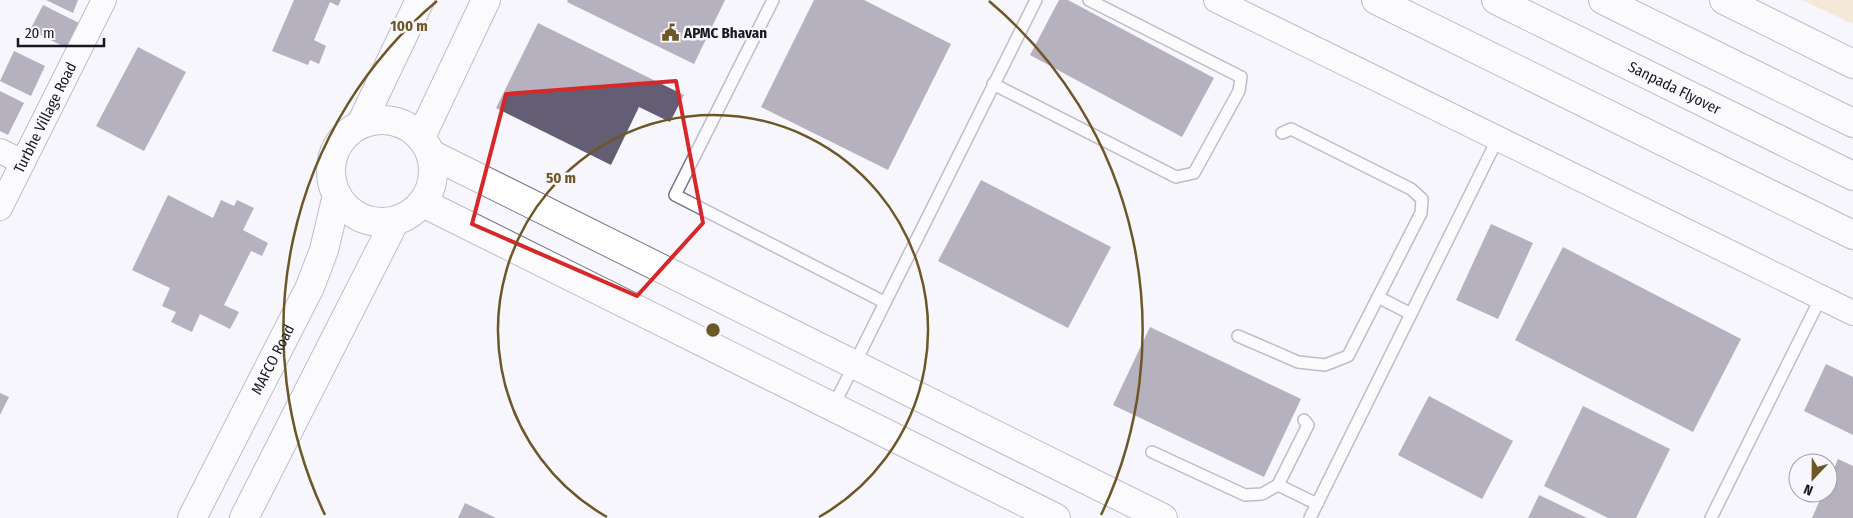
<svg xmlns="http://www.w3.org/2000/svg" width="1853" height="518" font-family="'Fira Sans Condensed',sans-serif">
<rect width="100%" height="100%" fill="#f7f6fc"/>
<!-- green -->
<polygon fill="#f0d9a9" points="1802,0 1853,0 1853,24"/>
<!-- building -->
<g fill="#645e75">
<polygon points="46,0 78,0 73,13"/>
<polygon points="294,0 341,0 338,6 330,2 314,40 326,46 319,64 310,60 308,65 272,51"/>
<polygon points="568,0 725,0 694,64 567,2"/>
<polygon points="814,0 864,0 951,44 888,170 761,107"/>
<polygon points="1059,0 1068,0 1214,78 1182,137 1030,55"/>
<polygon points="43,5 81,24 69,49 30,30"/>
<polygon points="538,23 684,95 670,122 639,107 611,165 496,108"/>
<polygon points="138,47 186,72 144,151 96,126"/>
<polygon points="14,51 45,66 31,96 0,81"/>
<polygon points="0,91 24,103 8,135 0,131"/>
<polygon points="981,180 1111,247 1068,328 938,261"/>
<polygon points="168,195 213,218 221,200 234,206 237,200 254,208 243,230 268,243 262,256 251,251 224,305 239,312 230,329 200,314 192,332 171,322 176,312 162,306 170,288 132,270"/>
<polygon points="1491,224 1533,243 1498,319 1456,300"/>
<polygon points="1563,247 1741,339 1693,432 1515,340"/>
<polygon points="1150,327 1301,399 1264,477 1113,405"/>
<polygon points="1826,364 1853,377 1853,435 1804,411"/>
<polygon points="0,393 9,397 0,415"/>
<polygon points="1429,396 1513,441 1482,499 1398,455"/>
<polygon points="1583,406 1670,449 1636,518 1608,518 1544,486"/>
<polygon points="1838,459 1853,466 1853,518 1812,518 1823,493 1828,493 1828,482"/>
<polygon points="1539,495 1587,518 1528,518"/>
<polygon points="465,503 496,518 458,518"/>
</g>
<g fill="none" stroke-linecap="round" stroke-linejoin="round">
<defs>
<g id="service">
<polyline points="773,0 675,195 884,302"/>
<polyline points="993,84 1176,177 1194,173 1239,91 1241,77 1089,0"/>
<polyline points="1378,297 1411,314"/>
<polyline points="1238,336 1298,362 1325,365 1348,356 1421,213 1422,199 1411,189 1291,129 1282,133"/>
<polyline points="833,407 1036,0"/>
<polyline points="1152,452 1245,495 1262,494 1278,485 1317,504"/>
<polyline points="1278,485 1308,425 1304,420"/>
<polyline points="1310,518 1498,138"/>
<polyline points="1711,518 1821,297"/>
</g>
<g id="minor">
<polyline points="1216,0 1853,313"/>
<polyline points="0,151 23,162"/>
<path id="s1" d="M0 208 104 0"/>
</g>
<g id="tertiary">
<polyline points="431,154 1163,518"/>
<polyline points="423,203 1056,518"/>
</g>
<g id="secondary">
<circle cx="382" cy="171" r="51"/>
<polyline points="361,124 420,0"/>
<polyline points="421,137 486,0"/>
<path id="s2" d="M192 518 310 287 324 250 337 195"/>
<polyline points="244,518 395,221"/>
</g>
<g id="motorway">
<polyline points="1376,0 1853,235"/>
<path id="s3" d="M1496 0 1853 176"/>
<polyline points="1603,0 1853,123"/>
<polyline points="1724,0 1853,64"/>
</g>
</defs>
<!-- service casing -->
<use href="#service" stroke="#7b758d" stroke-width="14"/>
<!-- minor casing -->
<use href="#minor" stroke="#7b758d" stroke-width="26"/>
<!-- tertiary casing -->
<use href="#tertiary" stroke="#7b758d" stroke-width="30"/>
<!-- secondary casing -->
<use href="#secondary" stroke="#7b758d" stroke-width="30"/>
<!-- motorway casing -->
<use href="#motorway" stroke="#7b758d" stroke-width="30"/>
<!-- service -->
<use href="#service" stroke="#fff" stroke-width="11"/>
<!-- minor -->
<use href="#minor" stroke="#fff" stroke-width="24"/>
<!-- tertiary -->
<use href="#tertiary" stroke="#fff" stroke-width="28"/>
<!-- secondary -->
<use href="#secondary" stroke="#fff" stroke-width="28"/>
<!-- motorway -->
<use href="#motorway" stroke="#fff" stroke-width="28"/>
</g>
<!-- marked area -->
<path d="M0 0H1853V518H0ZM676 81 703 223 637 296 472 224 506 94Z" fill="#f7f6fc" fill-opacity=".55" fill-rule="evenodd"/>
<path fill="none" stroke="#d62828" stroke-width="4" stroke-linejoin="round" d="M676 81 703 223 637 296 472 224 506 94Z"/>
<!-- distance rings -->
<g fill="none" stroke="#6d5727" stroke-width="2.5">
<path d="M607 517A215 215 0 1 1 819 517"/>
<path d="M325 515A430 430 0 0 1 437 1M989 1A430 430 0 0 1 1101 515"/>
</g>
<!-- icons -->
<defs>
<symbol id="civic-bare" viewBox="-9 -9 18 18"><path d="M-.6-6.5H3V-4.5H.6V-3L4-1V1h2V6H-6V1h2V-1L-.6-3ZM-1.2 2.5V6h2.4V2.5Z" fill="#6d5727" stroke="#f7f6fc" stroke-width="2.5" paint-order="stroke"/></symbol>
</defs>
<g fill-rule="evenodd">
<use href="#civic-bare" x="658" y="20" width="25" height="25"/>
</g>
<g text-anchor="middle" stroke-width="5" stroke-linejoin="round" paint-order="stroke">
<!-- poi labels -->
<g font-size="15" font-weight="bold" fill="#1a1721" stroke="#f7f6fc" text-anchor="start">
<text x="684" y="38">APMC Bhavan</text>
</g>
<!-- street labels -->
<g font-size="15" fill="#1a1721" stroke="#f7f6fc">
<text dy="5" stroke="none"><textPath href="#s3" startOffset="199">Sanpada Flyover</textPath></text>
<text dy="5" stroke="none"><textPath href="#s1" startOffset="101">Turbhe Village Road</textPath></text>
<text dy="5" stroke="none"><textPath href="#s2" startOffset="178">MAFCO Road</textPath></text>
</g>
</g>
<circle cx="713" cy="330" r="8" fill="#6d5727" stroke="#f7f6fc" stroke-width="2.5"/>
<g font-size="15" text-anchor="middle" font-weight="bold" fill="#6d5727" stroke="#f7f6fc" stroke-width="5" stroke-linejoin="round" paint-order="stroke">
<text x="409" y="31">100 m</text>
<text x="561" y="183">50 m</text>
</g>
<!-- north arrow -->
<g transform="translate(1813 478) rotate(202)"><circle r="24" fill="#f7f6fc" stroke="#9f9da4"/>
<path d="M0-4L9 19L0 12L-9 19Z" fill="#6d5727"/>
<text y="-8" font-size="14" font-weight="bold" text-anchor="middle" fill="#1a1721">N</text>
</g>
<!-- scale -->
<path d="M18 38v8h86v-8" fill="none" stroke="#1a1721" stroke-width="2.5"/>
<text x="25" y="38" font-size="15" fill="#1a1721" stroke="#f7f6fc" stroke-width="4" paint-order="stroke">20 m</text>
</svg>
